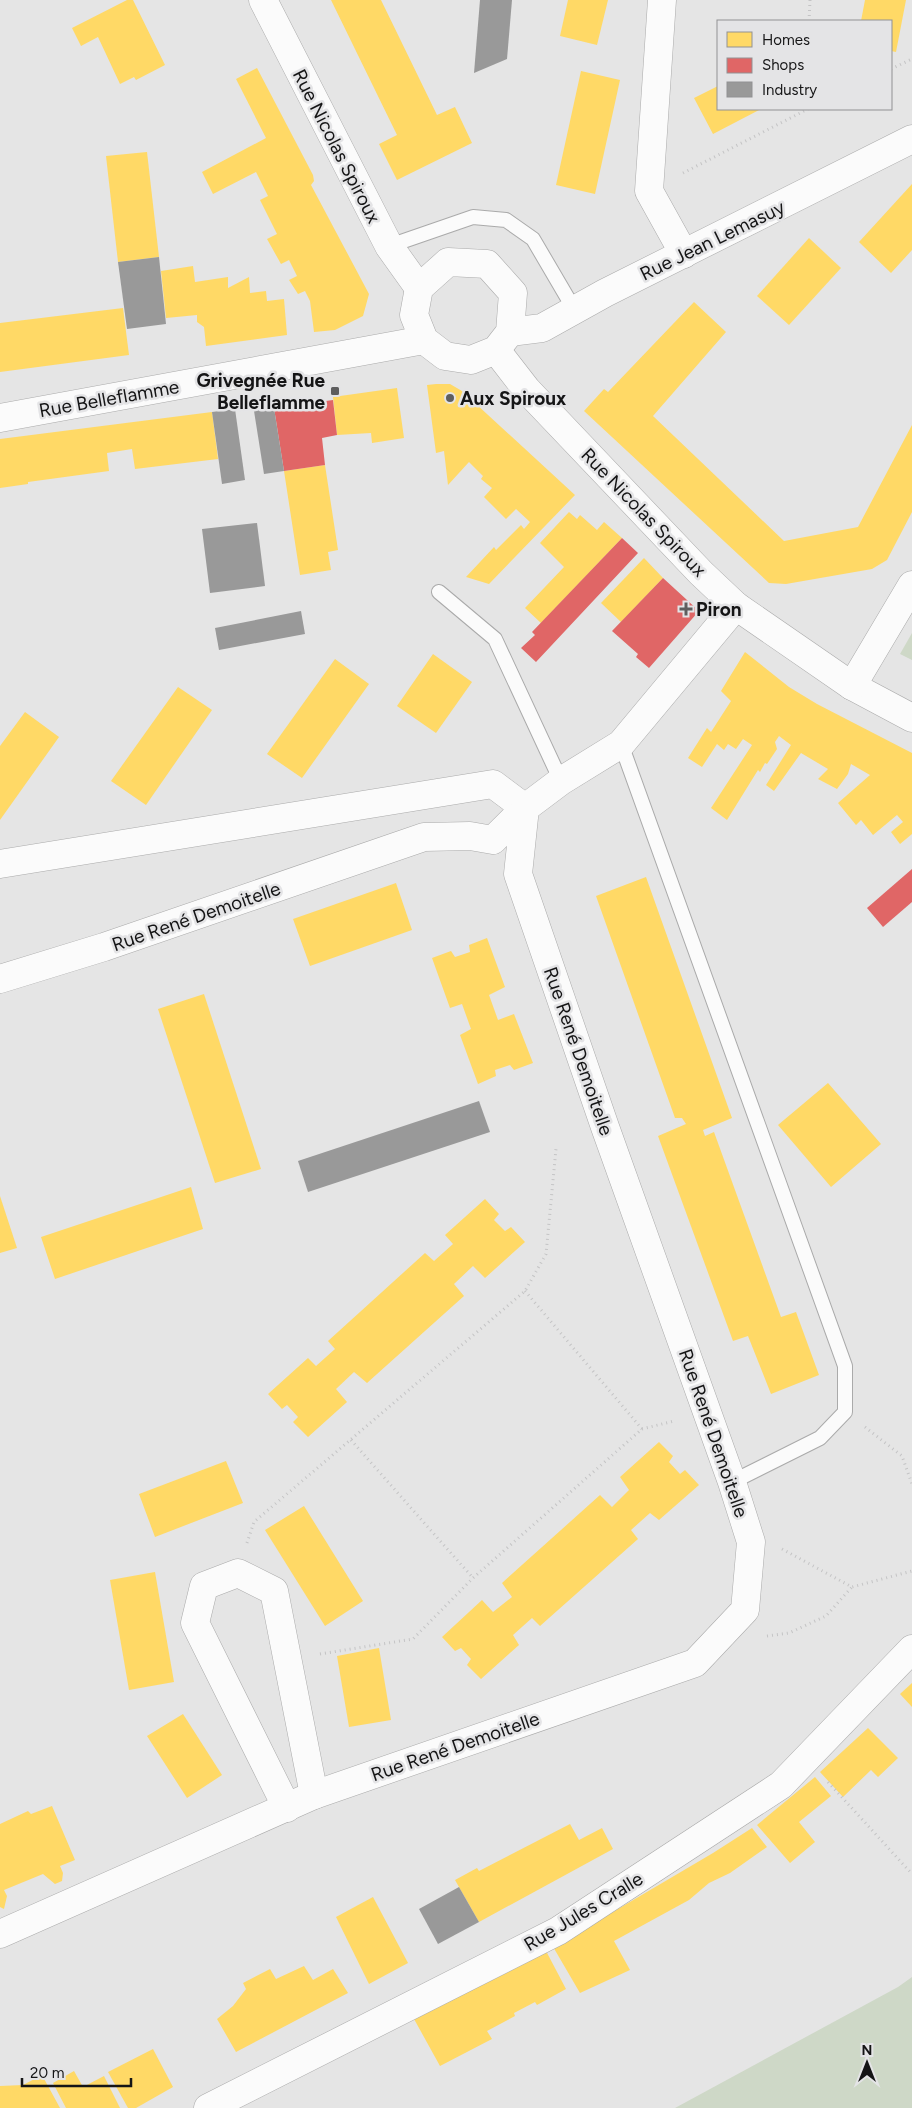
<svg xmlns="http://www.w3.org/2000/svg" width="912" height="2108" font-family="Figtree,sans-serif">
<rect width="100%" height="100%" fill="#e5e5e5"/>
<!-- green -->
<g fill="#ced8c7">
<polygon points="912,633 912,660 900,654"/>
<polygon points="912,1977 912,2108 675,2108 898,1987"/>
</g>
<!-- homes -->
<g fill="#ffd966">
<polygon points="127,0 133,0 165,65 136,80 134,77 120,84 98,37 81,46 72,28"/>
<polygon points="331,0 381,0 437,115 455,107 472,143 397,180 379,144 397,135"/>
<polygon points="568,0 608,0 597,45 560,36"/>
<polygon points="865,0 906,0 896,52 891,51 891,21 861,21"/>
<polygon points="257,68 313,175 314,181 311,185 369,294 363,316 335,330 314,332 310,301 305,291 298,294 289,280 297,276 289,260 281,264 267,239 277,234 260,200 268,196 256,172 213,194 202,172 266,138 236,79"/>
<polygon points="581,71 620,80 595,194 556,185"/>
<polygon points="718,86 718,109 761,109 713,134 694,98"/>
<polygon points="147,152 159,257 118,262 106,156"/>
<polygon points="912,184 912,250 891,273 859,242"/>
<polygon points="809,238 841,268 789,325 757,296"/>
<polygon points="193,266 195,282 228,277 228,288 249,277 250,293 266,291 267,301 284,299 287,335 206,346 204,327 197,322 197,315 166,318 161,271"/>
<polygon points="694,302 726,332 653,416 784,541 858,527 912,425 912,512 887,560 872,569 786,584 769,583 584,411 604,389 608,392"/>
<polygon points="123,308 129,355 0,372 0,323"/>
<polygon points="436,384 450,384 462,391 575,495 489,584 466,577 494,547 496,550 521,525 524,529 530,522 516,509 506,519 484,497 492,488 481,479 483,476 469,462 448,485 444,451 436,453 427,385"/>
<polygon points="397,388 404,438 372,443 371,433 337,435 333,397"/>
<polygon points="212,412 218,459 135,469 132,449 107,453 109,471 28,482 28,484 0,488 0,439"/>
<polygon points="325,465 338,550 328,552 331,570 300,575 284,471"/>
<polygon points="569,512 577,519 580,515 597,530 604,522 622,538 541,623 525,608 564,567 540,543"/>
<polygon points="644,558 663,578 621,622 601,603"/>
<polygon points="745,652 789,687 817,704 912,753 912,834 900,844 891,832 903,822 897,815 873,835 861,820 856,825 838,803 870,775 851,764 848,774 837,789 818,779 828,769 801,753 774,791 766,785 791,745 779,736 775,742 777,749 767,764 765,763 760,772 758,770 727,820 711,808 752,745 743,739 736,749 728,744 724,750 717,744 702,767 688,758 707,728 711,732 731,701 721,691"/>
<polygon points="433,654 472,682 436,733 397,706"/>
<polygon points="335,659 369,684 302,778 267,754"/>
<polygon points="178,687 212,710 146,805 111,781"/>
<polygon points="25,712 59,737 0,820 0,746"/>
<polygon points="646,877 732,1118 703,1130 705,1136 714,1132 781,1317 796,1312 819,1375 771,1394 748,1336 733,1341 658,1136 686,1124 682,1118 675,1118 596,896"/>
<polygon points="396,883 412,930 310,966 293,919"/>
<polygon points="487,938 505,987 489,995 498,1020 514,1014 533,1063 514,1070 510,1065 495,1070 496,1076 478,1084 460,1035 471,1029 462,1004 450,1008 432,958 451,951 455,957 470,952 469,945"/>
<polygon points="204,994 261,1169 215,1183 158,1009"/>
<polygon points="828,1083 881,1144 831,1187 778,1125"/>
<polygon points="191,1187 203,1229 55,1279 41,1237"/>
<polygon points="0,1196 17,1248 0,1253"/>
<polygon points="485,1199 499,1214 494,1220 505,1231 511,1227 525,1242 485,1278 473,1266 454,1284 464,1296 367,1383 354,1372 336,1389 347,1402 308,1437 293,1422 298,1417 287,1405 282,1409 268,1394 308,1358 316,1366 335,1349 328,1341 425,1253 434,1261 453,1244 445,1235"/>
<polygon points="659,1442 673,1456 669,1462 680,1474 685,1470 699,1485 659,1520 650,1513 631,1530 638,1539 540,1626 532,1618 513,1635 519,1645 481,1679 467,1665 471,1659 461,1648 455,1651 442,1637 482,1600 493,1612 512,1597 502,1583 600,1495 612,1507 629,1490 620,1477"/>
<polygon points="226,1461 243,1503 155,1537 139,1494"/>
<polygon points="304,1506 363,1601 325,1626 265,1530"/>
<polygon points="155,1572 174,1682 129,1690 110,1580"/>
<polygon points="379,1648 391,1720 349,1727 337,1656"/>
<polygon points="912,1683 912,1707 900,1694"/>
<polygon points="183,1714 222,1775 187,1798 147,1736"/>
<polygon points="868,1728 898,1758 878,1777 871,1770 843,1797 820,1772"/>
<polygon points="815,1777 831,1796 799,1822 815,1842 790,1863 757,1825"/>
<polygon points="52,1806 75,1860 60,1866 63,1873 62,1881 55,1884 43,1874 4,1890 7,1896 4,1909 0,1907 0,1824 28,1811 31,1814"/>
<polygon points="570,1824 579,1840 602,1828 613,1849 479,1922 455,1880 477,1868 479,1871"/>
<polygon points="752,1828 767,1847 730,1873 709,1883 689,1900 614,1941 630,1970 580,1993 552,1945 601,1919 713,1853"/>
<polygon points="373,1897 408,1963 369,1984 336,1917"/>
<polygon points="545,1949 566,1989 537,2005 535,2002 514,2013 515,2016 487,2031 492,2039 440,2066 414,2019"/>
<polygon points="304,1966 313,1980 333,1969 348,1993 236,2052 217,2019 233,2006 246,1989 243,1983 270,1969 276,1979"/>
<polygon points="153,2049 173,2087 136,2108 128,2108 108,2072"/>
<polygon points="74,2071 83,2087 104,2076 120,2108 66,2108 53,2083"/>
<polygon points="42,2075 60,2108 0,2108 0,2086 23,2085"/>
</g>
<!-- shops -->
<g fill="#e06666">
<polygon points="333,400 337,435 322,438 325,465 284,471 274,408"/>
<polygon points="622,538 638,553 536,662 521,648 535,635 532,632"/>
<polygon points="663,578 699,611 649,668 636,657 638,654 612,631"/>
<polygon points="912,869 912,902 883,927 867,908"/>
</g>
<!-- industry -->
<g fill="#999">
<polygon points="480,0 512,0 507,59 474,73"/>
<polygon points="159,257 166,324 127,329 118,262"/>
<polygon points="274,408 284,471 264,474 254,411"/>
<polygon points="235,409 245,480 222,484 212,412"/>
<polygon points="257,523 265,586 210,593 202,529"/>
<polygon points="301,611 305,634 219,650 215,628"/>
<polygon points="479,1101 490,1132 308,1192 298,1161"/>
<polygon points="459,1887 479,1922 438,1944 419,1909"/>
</g>
<g fill="none" stroke-linecap="round" stroke-linejoin="round">
<defs>
<g id="lane">
<polyline points="389,246 473,217 506,220 533,239 574,309"/>
<polyline points="439,592 495,639 561,781"/>
<polyline points="621,744 845,1366 845,1412 820,1438 732,1482"/>
</g>
<g id="street">
<polyline points="263,0 389,246 419,288"/>
<polyline points="662,0 649,191 684,254"/>
<polygon points="448,262 487,264 513,293 510,332 496,350 471,360 445,356 424,340 414,315 419,288"/>
<polyline points="510,332 542,328 605,293 912,139"/>
<polyline points="496,350 527,390 701,573 736,606 852,686 912,718"/>
<polyline points="0,418 424,340"/>
<polyline points="852,686 912,585"/>
<polyline points="0,864 493,784 525,808 493,840 470,836 424,837 104,947 0,979"/>
<polyline points="287,1808 195,1623 204,1586 238,1573 274,1591 314,1795"/>
<polyline points="0,1934 314,1795 695,1663 745,1610 751,1542 732,1482 605,1127 518,874 525,808 561,781 621,744 736,606"/>
</g>
<polyline id="secondary" points="208,2108 558,1931 781,1785 912,1649"/>
</defs>
<!-- lane casing -->
<use href="#lane" stroke="#aaa" stroke-width="16"/>
<!-- street casing -->
<use href="#street" stroke="#aaa" stroke-width="29"/>
<!-- secondary casing -->
<use href="#secondary" stroke="#aaa" stroke-width="29"/>
<!-- path -->
<g stroke="#c4c4c5" stroke-width="3" stroke-dasharray="1 4" stroke-linecap="butt">
<polyline points="809,21 810,0"/>
<polyline points="891,69 912,59"/>
<polyline points="683,173 808,109"/>
<polyline points="525,1291 642,1429"/>
<polyline points="865,1427 902,1456 912,1484"/>
<polyline points="351,1440 473,1578"/>
<polyline points="247,1543 254,1522 525,1291 546,1254 556,1149"/>
<polyline points="782,1549 852,1587 912,1571"/>
<polyline points="767,1636 789,1633 826,1616 852,1587"/>
<polyline points="320,1654 413,1639 473,1578 642,1429 674,1421"/>
<polyline points="828,1782 912,1874"/>
</g>
<!-- lane -->
<use href="#lane" stroke="#fbfbfb" stroke-width="14"/>
<!-- street -->
<use href="#street" stroke="#fbfbfb" stroke-width="28"/>
<!-- secondary -->
<use href="#secondary" stroke="#fbfbfb" stroke-width="28"/>
</g>
<!-- markers -->
<g fill="#5e5e5e" stroke="#e4e4e6" stroke-width="2">
<rect x="330" y="386" width="10" height="10" rx="2.5"/>
<circle cx="450" cy="398" r="5"/>
<path d="M683.5 601.5h5v5h5v5h-5v5h-5v-5h-5v-5h5z"/>
</g>
<g text-anchor="middle" stroke-width="5" stroke-linejoin="round" paint-order="stroke">
<!-- street labels -->
<g font-size="19" fill="#151516" stroke="#e4e4e6">
<text transform="translate(337 146) rotate(63)" y="7">Rue Nicolas Spiroux</text>
<text transform="translate(712 240) rotate(-26)" y="7">Rue Jean Lemasuy</text>
<text transform="translate(109 398) rotate(-10)" y="7">Rue Belleflamme</text>
<text transform="translate(644 512) rotate(46)" y="7">Rue Nicolas Spiroux</text>
<text transform="translate(196 916) rotate(-19)" y="7">Rue René Demoitelle</text>
<text transform="translate(579 1051) rotate(71)" y="7">Rue René Demoitelle</text>
<text transform="translate(714 1433) rotate(71)" y="7">Rue René Demoitelle</text>
<text transform="translate(455 1746) rotate(-19)" y="7">Rue René Demoitelle</text>
<text transform="translate(583 1911) rotate(-31)" y="7">Rue Jules Cralle</text>
</g>
<!-- poi labels -->
<g font-size="19" font-weight="bold" fill="#151516" stroke="#e4e4e6" text-anchor="start">
<text x="325" y="387" text-anchor="end">Grivegnée Rue<tspan x="325" dy="22">Belleflamme</tspan></text>
<text x="460" y="405">Aux Spiroux</text>
<text x="696" y="616">Piron</text>
</g>
</g>
<!-- legend -->
<rect x="717" y="20" width="175" height="90" fill="#e4e4e6" stroke="#919193"/>
<rect x="727" y="32" width="25" height="15" fill="#ffd966" stroke="#919193"/>
<text x="762" y="45" font-size="15" fill="#151516">Homes</text>
<rect x="727" y="58" width="25" height="15" fill="#e06666" stroke="#919193"/>
<text x="762" y="70" font-size="15" fill="#151516">Shops</text>
<rect x="727" y="82" width="25" height="15" fill="#999999" stroke="#919193"/>
<text x="762" y="95" font-size="15" fill="#151516">Industry</text>
<!-- north arrow -->
<g transform="translate(867 2063)" stroke="#e4e4e6" stroke-width="4" paint-order="stroke">
<path d="M0-4L9 19L0 12L-9 19Z" fill="#151516"/>
<text y="-8" font-size="14" font-weight="bold" text-anchor="middle" fill="#151516">N</text>
</g>
<!-- scale -->
<path d="M22 2078v8h109v-8" fill="none" stroke="#151516" stroke-width="2.5"/>
<text x="30" y="2078" font-size="15" fill="#151516" stroke="#e4e4e6" stroke-width="4" paint-order="stroke">20 m</text>
</svg>
